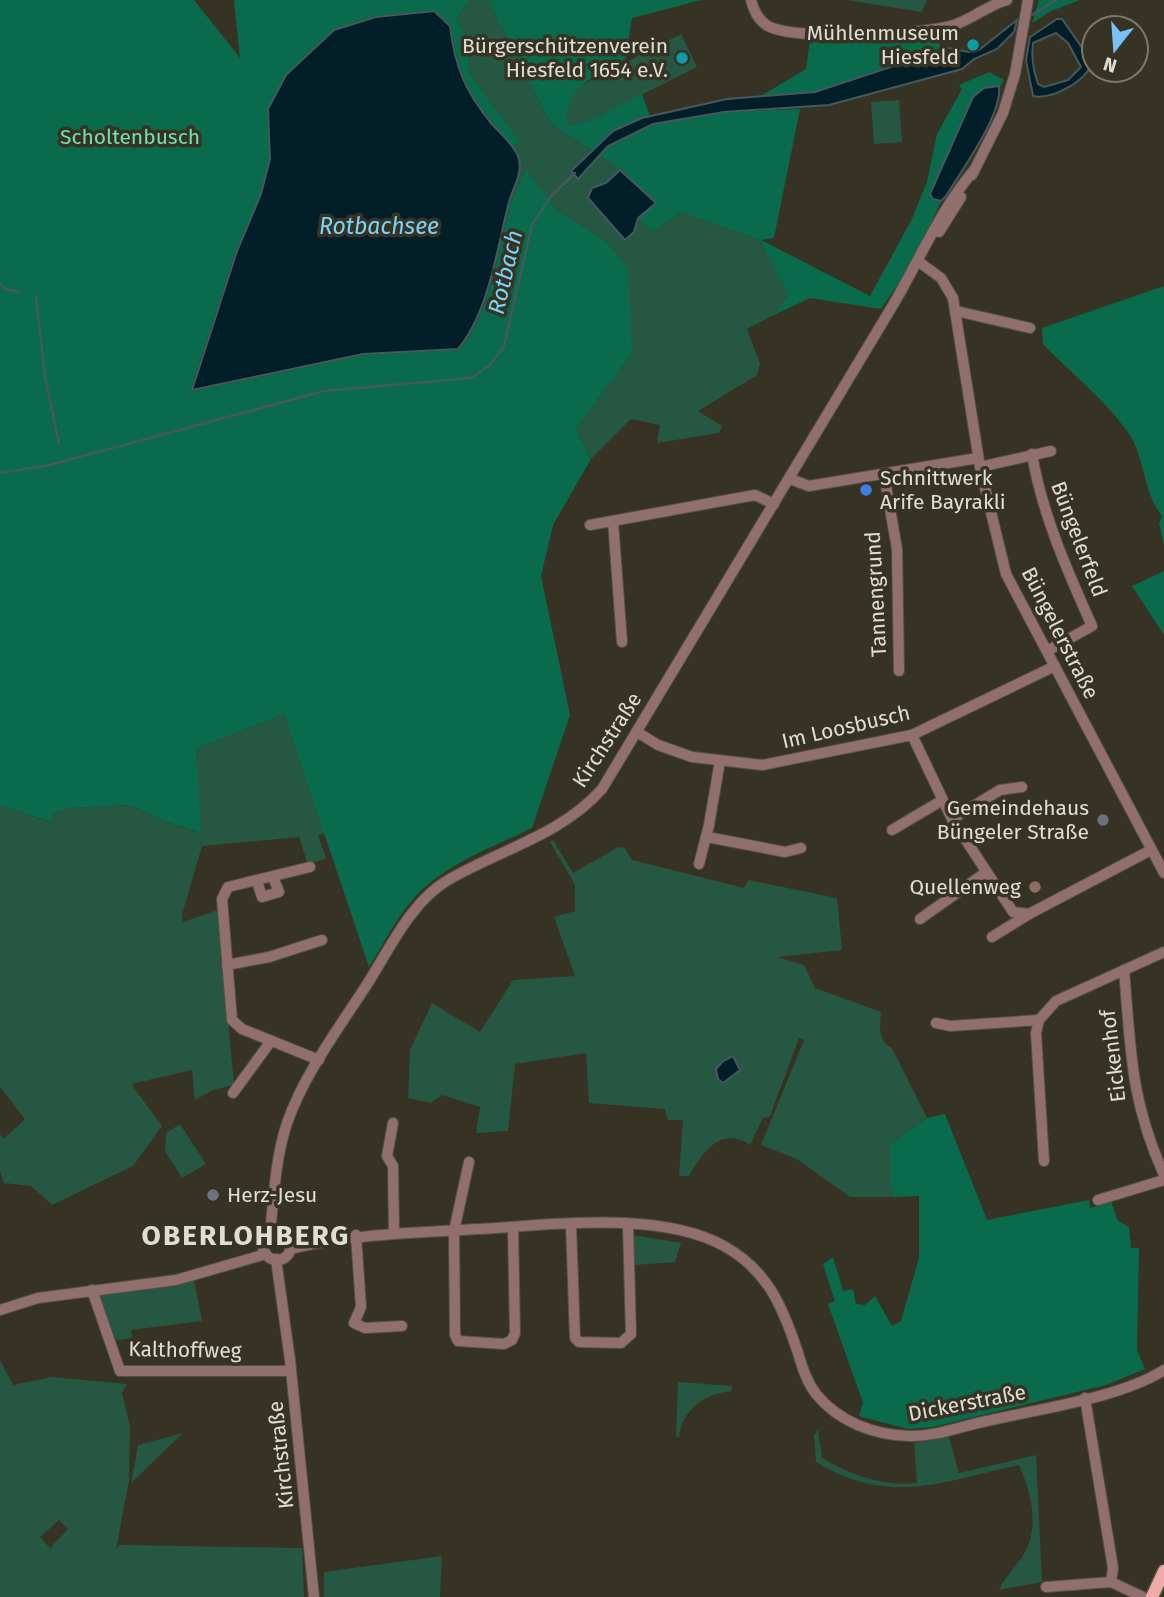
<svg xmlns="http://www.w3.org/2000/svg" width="1164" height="1597" font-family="'Fira Sans',sans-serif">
<rect width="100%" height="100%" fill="#373324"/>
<!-- green -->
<g fill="#255742" fill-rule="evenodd">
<path d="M469 0H488L550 123 623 171 656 203 640 219 653 232 680 212 760 240 790 295 774 315 747 329 760 364 757 375 698 411 722 426 719 433 657 443 660 425 631 419 591 459 576 429 632 353 607 242 557 210 526 170C521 181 515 193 511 205 497 250 490 315 459 350L364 355 190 393 236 250 261 193 269 159 268 109 286 75 334 29 376 16 434 10 451 25 455 57 519 141 469 73 470 42 456 20Z"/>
<polygon points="847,0 927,0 922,12"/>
<polygon points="681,34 697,67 593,119 571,125 566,120 568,104 576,88"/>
<polygon points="899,100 902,142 874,144 871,102"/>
<polygon points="284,714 325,833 318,835 326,858 308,865 299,837 202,846 182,915 183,922 218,910 234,1085 213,1090 195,1100 192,1070 131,1084 162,1126 133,1166 52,1205 31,1186 4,1183 0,1171 0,1134 4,1139 25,1119 0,1087 0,806 50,822 52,814 70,808 130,805 162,820 200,833 196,749"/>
<path d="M553 840 573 873 618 847 625 848 632 860 744 888 748 880 837 898 842 950 777 957 804 965 815 988 881 1012C880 1026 877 1040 892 1048L927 1118 891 1144V1187L894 1197H850L797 1159 761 1145 804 1040 799 1038 770 1116 763 1118 750 1145C721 1125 703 1152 689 1176H679L683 1120H668L665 1109 589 1103 586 1053 515 1064 508 1131 476 1133 480 1107 442 1095 431 1103 408 1098 410 1050 432 1003 480 1032 513 980 575 976 554 917 575 911V885L550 842Z"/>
<polygon points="180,1124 206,1164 182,1178 165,1151 166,1133"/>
<polygon points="633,1235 681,1243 675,1262 634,1265"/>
<polygon points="194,1280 202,1321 131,1330 132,1338 112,1341 99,1293 176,1286"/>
<path d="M0 1360 13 1385 52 1377 127 1384 122 1393 130 1427 129 1480 116 1550 120 1545 302 1548 304 1597H0ZM59 1520 68 1529 50 1548 40 1537Z"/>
<path d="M678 1382 732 1386 731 1391C705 1394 682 1409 679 1437H676Z"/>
<path d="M818 1430 822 1458C851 1475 884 1487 917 1483L914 1443 949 1437 959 1473 1036 1455 1042 1582 999 1590C1005 1576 1016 1567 1024 1554 1040 1528 1031 1491 1019 1465 943 1481 890 1507 816 1462L814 1435Z"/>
<polygon points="183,1433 131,1483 138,1445"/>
<polygon points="442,1556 440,1597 324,1597 324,1572"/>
</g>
<!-- forest -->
<g fill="#096b4b">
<path d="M0 0H194L240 58 234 0H469L456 20 470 42 469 73 519 141 513 146C477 103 458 83 451 25L434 10 376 16 334 29 286 75 268 109 269 159 261 193 236 250 190 392 364 355 459 350C491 314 497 249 511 204 515 192 521 181 526 169L557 210 607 242 628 269 632 353 576 429 591 459 553 525 541 576 570 715 532 828C491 848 445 864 414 898 396 918 383 945 369 967L284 714 196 749 201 833 162 820 130 805 70 808 52 814 51 822 0 806Z"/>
<path d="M488 0H701L632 18 625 62C594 78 570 81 566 120L571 125 593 119 642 94 653 124 724 112 800 109 774 238 761 240 870 296 911 221 927 182 937 134 962 89 959 85 989 72 1004 80 933 199 941 201 915 259 881 309 810 298 774 315 789 295 760 240 680 212 653 232 639 219 655 203 623 171 550 123Z"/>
<polygon points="1039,0 1080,0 1051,11 1032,23"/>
<polygon points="937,37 941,48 815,92 759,97 806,69 810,40"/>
<path d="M1164 286V545L1159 523 1162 516C1143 493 1145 455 1127 431 1104 399 1070 372 1043 344L1042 328Z"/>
<polygon points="1164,571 1164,635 1132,586"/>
<polygon points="945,1114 987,1220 1089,1200 1090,1208 1111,1201 1118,1221 1129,1227 1131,1248 1139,1248 1137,1350 1145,1369 1106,1385 933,1427 908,1429 859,1416 863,1403 828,1304 835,1301 823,1264 833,1257 843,1291 853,1289 856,1304 865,1305 875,1296 892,1326 901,1321 919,1258 919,1196 894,1197 891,1187 891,1144 927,1118"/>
</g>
<!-- water -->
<g fill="#021e28" stroke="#45585c" stroke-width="2" fill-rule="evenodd">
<path d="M434 11 450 26C455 67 465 91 491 123 500 133 513 144 518 156 524 173 513 187 509 202 497 248 489 312 458 349L363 354 192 390 237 251 261 194 270 159 268 109 286 75 334 30 376 17Z"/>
<path d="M1057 19H1062L1092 62C1087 81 1052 100 1033 96L1026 60 1030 37ZM1056 33 1068 43 1081 67 1068 80 1044 87 1038 84C1033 70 1031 57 1033 43Z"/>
<polygon points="1017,20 1014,32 997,49 974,59 962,69 829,105 724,112 653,124 608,146 578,179 571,171 613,131 642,118 727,99 815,92 948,48 969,52 979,50"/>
<path d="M999 86C1003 114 961 171 946 196L941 201 933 199 930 194 973 97 984 88Z"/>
<polygon points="620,170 656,203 638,218 634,232 625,240 588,198 592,188 606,183"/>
<polygon points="733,1056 740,1070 723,1083 718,1079 716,1069 723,1061"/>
</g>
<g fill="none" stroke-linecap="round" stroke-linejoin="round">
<!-- stream -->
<g stroke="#45585c" stroke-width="2.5">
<polyline points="1030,16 1056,0"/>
<polyline points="0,283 5,289 20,292"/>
<polyline points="36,297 45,377 59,443"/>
<polyline points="0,473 50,465 324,391 471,378 490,365 504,346 532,225 551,196 575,173"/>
</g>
<defs>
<g id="minor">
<path d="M751 0C754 11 758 20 768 26 796 41 923 35 954 25 972 19 992 3 1007 0"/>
<polyline points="972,175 1003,113 1015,74 1028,0"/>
<polyline points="939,232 961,197"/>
<polyline points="919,262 941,278 953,298 980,467 1006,574 1164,873"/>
<polyline points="956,311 1030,328"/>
<path d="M1032 454C1042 514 1067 570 1092 626L1047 651"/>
<polyline points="980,467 1051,451"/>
<polyline points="884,474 897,549 899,671"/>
<polyline points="790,479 809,486 978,458"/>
<polyline points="613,521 622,642"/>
<polyline points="590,525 755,495 774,504"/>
<polyline points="637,732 658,745 692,757 762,765 912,735 1055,666"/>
<polyline points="912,735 952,819 1013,912 1029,914 1151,850"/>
<polyline points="952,819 1000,790 1022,787"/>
<polyline points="892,830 941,801"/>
<polyline points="707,837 785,852 801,848"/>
<polyline points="699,864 709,825 720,761"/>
<polyline points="310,867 228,887 222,899 232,1020 242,1029 319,1060"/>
<polyline points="257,881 262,897 279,892 273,877"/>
<polyline points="920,919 985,873"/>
<polyline points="992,937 1029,914"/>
<polyline points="227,965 269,957 322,940"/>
<path d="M1124 970C1131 1051 1130 1099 1164 1175"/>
<polyline points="936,1023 950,1026 1039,1020"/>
<polyline points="233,1093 271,1041"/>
<polyline points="393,1123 387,1156 393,1166 394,1233"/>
<polyline points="1044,1161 1036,1033 1039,1020 1056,1001 1164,952"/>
<polyline points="469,1162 454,1231 455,1335 458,1341 504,1344 512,1340 515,1333 513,1228"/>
<polyline points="1098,1200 1164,1180"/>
<polyline points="571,1225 575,1338 579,1342 621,1343 631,1334 628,1225"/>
<circle cx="277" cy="1246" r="14"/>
<path d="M270 1234C274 1196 275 1160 287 1123 304 1075 336 1032 364 989 388 953 409 903 448 880 501 849 560 836 602 789L893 305C920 259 940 210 975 169"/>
<polyline points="356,1235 361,1307 354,1323 365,1328 402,1326"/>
<path d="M290 1249C353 1234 414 1233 479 1229 551 1225 659 1210 724 1246 767 1270 782 1305 797 1350 802 1366 806 1381 816 1394 839 1422 874 1435 909 1436 935 1437 961 1426 987 1421 1038 1409 1120 1398 1164 1370"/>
<polyline points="276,1259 290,1360 314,1597"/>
<polyline points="92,1290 120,1371 291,1371"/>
<polyline points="0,1310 38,1298 176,1280 266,1254"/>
<polyline points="1085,1398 1113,1568 1111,1582"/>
<polyline points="1046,1587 1111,1582 1143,1597"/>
</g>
<polyline id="major" points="1152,1597 1164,1571"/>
</defs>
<!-- minor casing -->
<use href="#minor" stroke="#555244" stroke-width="12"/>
<!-- major casing -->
<use href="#major" stroke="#555244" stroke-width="15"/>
<!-- minor -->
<use href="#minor" stroke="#926f6f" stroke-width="10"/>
<!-- major -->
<use href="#major" stroke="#f0aaa9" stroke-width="12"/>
</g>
<!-- markers -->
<g fill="#0f9aa8" stroke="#373324" stroke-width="2.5">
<circle cx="973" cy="45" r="7"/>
<circle cx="682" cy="58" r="7"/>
</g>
<circle fill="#3f7fe0" stroke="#373324" stroke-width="2.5" cx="866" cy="490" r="7"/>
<g fill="#6b7280" stroke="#373324" stroke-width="2.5">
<circle cx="1103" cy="820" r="7"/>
<circle cx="213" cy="1195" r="7"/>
</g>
<circle fill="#8d6e63" stroke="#373324" stroke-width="2.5" cx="1035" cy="887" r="7"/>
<g text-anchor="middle" stroke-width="7" stroke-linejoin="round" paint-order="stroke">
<!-- poi labels -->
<g font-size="21" fill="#e0ded4" stroke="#373324" text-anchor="end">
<text x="959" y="40">Mühlenmuseum<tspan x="959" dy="24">Hiesfeld</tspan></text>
<text x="668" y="53">Bürgerschützenverein<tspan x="668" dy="24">Hiesfeld 1654 e.V.</tspan></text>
<text x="880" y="485" text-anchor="start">Schnittwerk<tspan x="880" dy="24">Arife Bayrakli</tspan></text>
<text x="1089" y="815">Gemeindehaus<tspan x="1089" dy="24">Büngeler Straße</tspan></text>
<text x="1021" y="894">Quellenweg</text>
<text x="227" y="1202" text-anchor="start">Herz-Jesu</text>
</g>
<!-- park labels -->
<g font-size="21" fill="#70e3b2" stroke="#373324">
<text x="130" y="144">Scholtenbusch</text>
</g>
<!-- street labels -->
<g font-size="21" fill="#e0ded4" stroke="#373324">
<text transform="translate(1079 539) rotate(69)" y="7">Büngelerfeld</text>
<text transform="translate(876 594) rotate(-93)" y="7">Tannengrund</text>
<text transform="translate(1060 633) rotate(63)" y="7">Büngelerstraße</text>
<text transform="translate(846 727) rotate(-13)" y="7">Im Loosbusch</text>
<text transform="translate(607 740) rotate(-57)" y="7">Kirchstraße</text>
<text transform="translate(1113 1056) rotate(-97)" y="7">Eickenhof</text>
<text transform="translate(185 1350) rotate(1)" y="7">Kalthoffweg</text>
<text transform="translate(967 1403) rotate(-11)" y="7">Dickerstraße</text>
<text transform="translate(281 1455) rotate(-96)" y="7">Kirchstraße</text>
</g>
<!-- water labels -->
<g font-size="23" font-style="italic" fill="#78d5f9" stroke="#373324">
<text x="379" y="234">Rotbachsee</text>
<text transform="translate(505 272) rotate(-77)" y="8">Rotbach</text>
</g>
<!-- district labels -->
<g font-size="28" font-weight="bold" letter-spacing="2" fill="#e0ded4" stroke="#373324">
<text x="246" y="1245">OBERLOHBERG</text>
</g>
</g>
<!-- north arrow -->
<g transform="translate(1115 49) rotate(197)"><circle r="33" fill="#373324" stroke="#7b776a" stroke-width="2"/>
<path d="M0-5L12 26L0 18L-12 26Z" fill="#7abff8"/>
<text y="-10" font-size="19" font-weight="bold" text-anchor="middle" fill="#e0ded4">N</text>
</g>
</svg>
